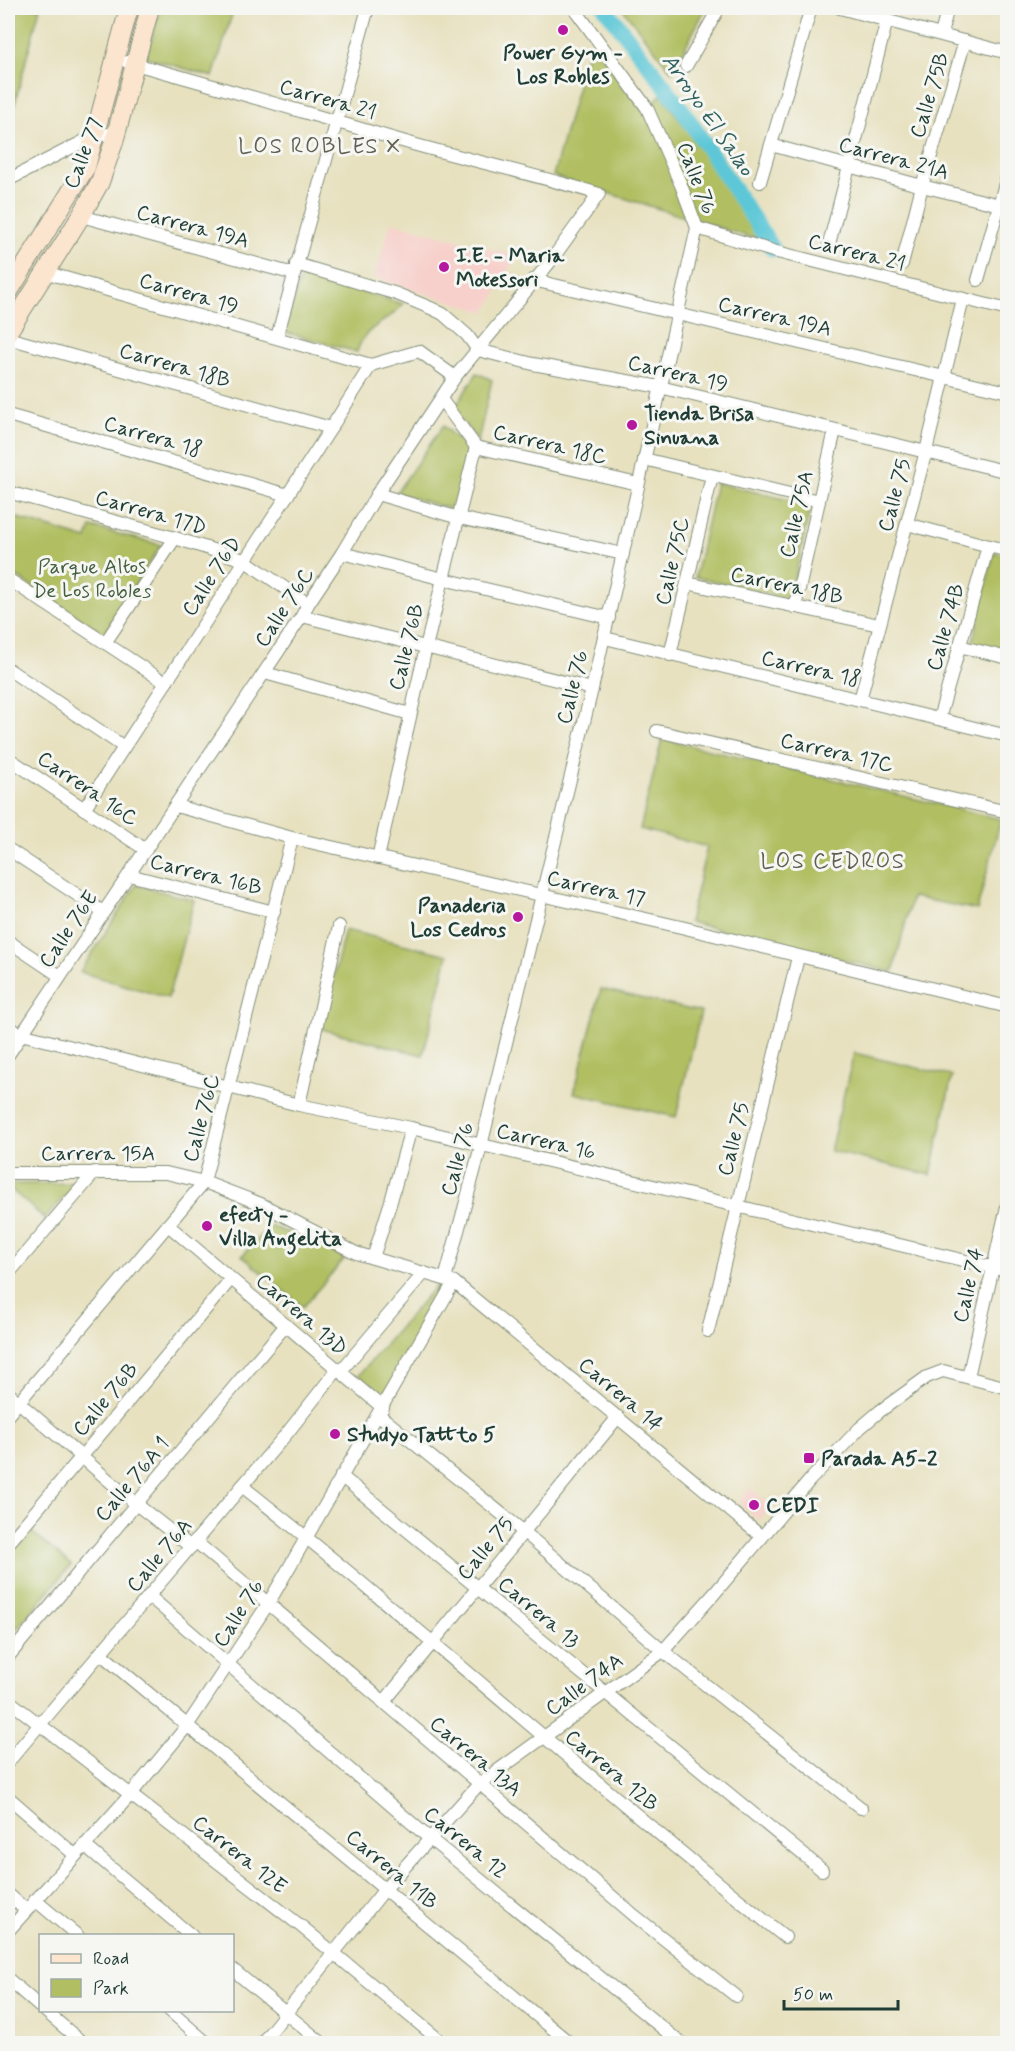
<svg xmlns="http://www.w3.org/2000/svg" width="1015" height="2051" font-family="Mynerve,sans-serif">
<rect width="100%" height="100%" fill="#f6f6f2"/>
<filter id="ink" filterUnits="userSpaceOnUse"><feTurbulence type="fractalNoise" baseFrequency=".0167" numOctaves="2"/><feDisplacementMap in="SourceGraphic" scale="12" xChannelSelector="R" yChannelSelector="G"/><feConvolveMatrix kernelMatrix="1 2 1 2 8 2 1 2 1" color-interpolation-filters="sRGB"/></filter>
<filter id="wash" filterUnits="userSpaceOnUse"><feTurbulence type="fractalNoise" baseFrequency=".008" numOctaves="4" result="noise"/><feDisplacementMap in="SourceGraphic" scale="24" xChannelSelector="R" yChannelSelector="G"/><feGaussianBlur stdDeviation="1.35" result="paint"/><feColorMatrix in="noise" values="0 0 0 0 0 0 0 0 0 0 0 0 0 0 0 0 0 1.4 0 .05"/><feComposite in="paint" operator="in"/></filter>
<g filter="url(#wash)">
<rect width="100%" height="100%" fill="#e7e1bf"/>
<!-- built -->
<g fill="#f7d0cb">
<polygon points="391,222 516,256 486,312 374,278"/>
<polygon points="749,1488 765,1501 764,1503 769,1507 759,1520 739,1503"/>
</g>
<!-- green -->
<g fill="#b1bf62" stroke="#687e4b" stroke-width="1.5">
<polygon points="8,8 40,8 8,129"/>
<polygon points="161,8 234,8 213,77 146,57"/>
<polygon points="622,8 706,8 672,72"/>
<polygon points="590,42 644,111 662,94 765,242 553,176"/>
<path d="M302 274 403 304C388 324 365 324 357 352L284 332Z"/>
<polygon points="477,373 492,380 478,441 453,410"/>
<polygon points="443,426 468,449 455,510 396,493"/>
<polygon points="716,483 811,505 790,599 695,577"/>
<polygon points="8,515 87,539 91,527 161,545 104,634 8,571"/>
<polygon points="994,552 1007,555 1007,653 972,644"/>
<polygon points="662,739 1001,819 977,910 912,897 893,972 689,922 707,847 640,829"/>
<polygon points="136,885 194,900 168,998 80,972"/>
<polygon points="345,930 448,955 423,1055 321,1029"/>
<polygon points="601,989 701,1012 676,1117 574,1093"/>
<polygon points="854,1053 952,1076 931,1175 830,1151"/>
<polygon points="77,1183 45,1219 8,1187 8,1184"/>
<polygon points="269,1226 303,1238 345,1258 303,1307 242,1256"/>
<polygon points="437,1284 449,1288 385,1399 359,1375"/>
<polygon points="26,1527 71,1565 8,1639 8,1549"/>
</g>
<g fill="none" stroke-linecap="round" stroke-linejoin="round">
<!-- canal -->
<polyline stroke="#5dc7d7" stroke-width="16" points="605,8 680,106 773,249"/>
</g>
</g>
<g filter="url(#ink)">
<g fill="none" stroke-linecap="round" stroke-linejoin="round">
<defs>
<g id="street">
<polyline points="840,8 1008,53"/>
<polyline points="941,34 948,8"/>
<polyline points="686,66 719,8"/>
<polyline points="771,145 922,186 1008,207"/>
<polyline points="8,180 94,136 116,133"/>
<polyline points="760,182 811,8"/>
<polyline points="81,216 294,274"/>
<polyline points="697,228 773,251 1008,310"/>
<polyline points="829,244 887,20"/>
<polyline points="296,264 397,294 433,309 443,314 467,335 478,350"/>
<polyline points="902,264 922,186 965,41"/>
<polyline points="44,272 371,365 419,351 455,377"/>
<polyline points="533,280 1008,392"/>
<polyline points="978,280 1008,173"/>
<polyline points="277,337 368,8"/>
<polyline points="8,338 331,428"/>
<polyline points="478,350 533,364 660,387 1008,472"/>
<polyline points="441,399 476,447 638,484"/>
<polyline points="8,415 288,495"/>
<polyline points="644,459 819,501"/>
<polyline points="8,492 175,538 244,560 308,604"/>
<polyline points="377,494 459,518 623,554"/>
<polyline points="907,524 1008,551"/>
<polyline points="342,553 443,579 609,618"/>
<polyline points="8,579 166,683"/>
<polyline points="687,583 879,625"/>
<polyline points="795,607 835,430"/>
<polyline points="302,616 592,689"/>
<polyline points="605,638 1008,736"/>
<polyline points="105,643 175,538"/>
<polyline points="959,646 1008,658"/>
<polyline points="670,655 712,476"/>
<polyline points="8,669 124,747"/>
<polyline points="265,673 410,714"/>
<polyline points="860,700 926,451 963,299"/>
<polyline points="939,719 988,546"/>
<polyline points="657,731 1008,812"/>
<polyline points="8,758 146,850"/>
<polyline points="176,806 292,838 681,927 1008,1007"/>
<polyline points="84,809 331,428 371,365"/>
<polyline points="8,849 103,912"/>
<polyline points="378,858 426,647 476,447"/>
<polyline points="129,875 274,912"/>
<polyline points="8,941 60,976"/>
<polyline points="8,1027 21,1034 299,1105 411,1128 1008,1271"/>
<path d="M8 1055 302 616 308 604 342 553 377 494 455 377 550 262 599 194C537 175 473 161 409 143 315 116 222 87 127 62"/>
<polyline points="299,1105 339,926"/>
<polyline points="8,1173 166,1173 204,1182 261,1204 356,1253 454,1282 762,1537"/>
<polyline points="168,1225 383,1408"/>
<polyline points="373,1258 391,1201 411,1128"/>
<polyline points="8,1274 95,1172"/>
<polyline points="445,1279 481,1146 592,689 697,228 681,185 647,108 574,8"/>
<polyline points="708,1331 798,957"/>
<polyline points="340,1372 424,1273"/>
<polyline points="968,1377 1008,1202"/>
<polyline points="8,1393 136,1504 191,1547"/>
<polyline points="8,1415 204,1182 292,838"/>
<polyline points="379,1415 524,1532 663,1651 861,1808"/>
<polyline points="341,1476 822,1870"/>
<path d="M242 1486C427 1632 601 1790 785 1937"/>
<polyline points="195,1541 635,1916 736,1996"/>
<polyline points="8,1544 231,1279"/>
<polyline points="149,1596 429,1838 682,2044"/>
<polyline points="100,1653 571,2044"/>
<polyline points="8,1657 286,1325"/>
<polyline points="8,1700 302,1927 444,2044"/>
<polyline points="383,1703 618,1417"/>
<polyline points="8,1762 288,1432 337,1370"/>
<polyline points="8,1797 75,1855"/>
<polyline points="84,1845 192,1936"/>
<polyline points="8,1894 26,1910"/>
<polyline points="35,1900 78,1936"/>
<polyline points="8,1931 131,1794 187,1726 268,1604 454,1282"/>
<polyline points="232,1969 323,2044"/>
<polyline points="8,1979 40,2007"/>
<polyline points="44,2010 84,2044"/>
<polyline points="169,2010 208,2044"/>
<polyline points="261,2044 385,1889 479,1784 663,1651 714,1594 810,1480 860,1428 880,1411 927,1377 943,1371 1008,1388"/>
</g>
<g id="secondary">
<polyline points="8,293 86,167 129,8"/>
<polyline points="8,332 81,216 100,182 114,142 150,8"/>
</g>
</defs>
<!-- street casing -->
<use href="#street" stroke="#838f7a" stroke-width="14"/>
<!-- secondary casing -->
<use href="#secondary" stroke="#838f7a" stroke-width="20"/>
<!-- street -->
<use href="#street" stroke="#fff" stroke-width="12"/>
<!-- secondary -->
<use href="#secondary" stroke="#fbe5cf" stroke-width="18"/>
</g>
</g>
<!-- markers -->
<g fill="#b5179e" stroke="#f6f6f2" stroke-width="2">
<circle cx="563" cy="30" r="6"/>
<circle cx="444" cy="267" r="6"/>
<circle cx="632" cy="425" r="6"/>
<circle cx="518" cy="917" r="6"/>
<circle cx="207" cy="1226" r="6"/>
<circle cx="335" cy="1434" r="6"/>
<rect x="803" y="1452" width="12" height="12" rx="3"/>
<circle cx="754" cy="1505" r="6"/>
</g>
<g text-anchor="middle" stroke-width="6" stroke-linejoin="round" paint-order="stroke">
<!-- poi labels -->
<g font-size="21" font-weight="bold" fill="#1f3d34" stroke="#f6f6f2" text-anchor="start">
<text x="563" y="59" text-anchor="middle">Power Gym -<tspan x="563" dy="24">Los Robles</tspan></text>
<text x="456" y="262">I.E. - Maria<tspan x="456" dy="24">Motessori</tspan></text>
<text x="644" y="420">Tienda Brisa<tspan x="644" dy="24">Sinuana</tspan></text>
<text x="506" y="912" text-anchor="end">Panaderia<tspan x="506" dy="24">Los Cedros</tspan></text>
<text x="219" y="1221">efecty -<tspan x="219" dy="24">Villa Angelita</tspan></text>
<text x="347" y="1441">Studyo Tattto 5</text>
<text x="821" y="1465">Parada A5-2</text>
<text x="766" y="1512">CEDI</text>
</g>
<!-- street labels -->
<g font-size="21" fill="#1f3d34" stroke="#f6f6f2">
<text transform="translate(929 95) rotate(-73)" y="7">Calle 75B</text>
<text transform="translate(328 99) rotate(16)" y="7">Carrera 21</text>
<text transform="translate(83 153) rotate(-69)" y="7">Calle 77</text>
<text transform="translate(894 158) rotate(15)" y="7">Carrera 21A</text>
<text transform="translate(697 178) rotate(69)" y="7">Calle 76</text>
<text transform="translate(193 226) rotate(15)" y="7">Carrera 19A</text>
<text transform="translate(857 252) rotate(14)" y="7">Carrera 21</text>
<text transform="translate(189 293) rotate(16)" y="7">Carrera 19</text>
<text transform="translate(775 316) rotate(13)" y="7">Carrera 19A</text>
<text transform="translate(175 365) rotate(16)" y="7">Carrera 18B</text>
<text transform="translate(678 373) rotate(13)" y="7">Carrera 19</text>
<text transform="translate(153 436) rotate(16)" y="7">Carrera 18</text>
<text transform="translate(550 444) rotate(13)" y="7">Carrera 18C</text>
<text transform="translate(894 495) rotate(-75)" y="7">Calle 75</text>
<text transform="translate(151 512) rotate(16)" y="7">Carrera 17D</text>
<text transform="translate(796 514) rotate(-77)" y="7">Calle 75A</text>
<text transform="translate(672 561) rotate(-77)" y="7">Calle 75C</text>
<text transform="translate(211 576) rotate(-57)" y="7">Calle 76D</text>
<text transform="translate(787 585) rotate(12)" y="7">Carrera 18B</text>
<text transform="translate(284 607) rotate(-57)" y="7">Calle 76C</text>
<text transform="translate(945 627) rotate(-74)" y="7">Calle 74B</text>
<text transform="translate(406 647) rotate(-76)" y="7">Calle 76B</text>
<text transform="translate(811 668) rotate(13)" y="7">Carrera 18</text>
<text transform="translate(572 687) rotate(-76)" y="7">Calle 76</text>
<text transform="translate(837 752) rotate(13)" y="7">Carrera 17C</text>
<text transform="translate(88 788) rotate(34)" y="7">Carrera 16C</text>
<text transform="translate(206 874) rotate(14)" y="7">Carrera 16B</text>
<text transform="translate(596 888) rotate(13)" y="7">Carrera 17</text>
<text transform="translate(68 929) rotate(-56)" y="7">Calle 76E</text>
<text transform="translate(201 1118) rotate(-75)" y="7">Calle 76C</text>
<text transform="translate(733 1139) rotate(-76)" y="7">Calle 75</text>
<text transform="translate(546 1141) rotate(13)" y="7">Carrera 16</text>
<text x="98" y="1160">Carrera 15A</text>
<text transform="translate(457 1159) rotate(-75)" y="7">Calle 76</text>
<text transform="translate(968 1285) rotate(-77)" y="7">Calle 74</text>
<text transform="translate(302 1314) rotate(41)" y="7">Carrera 13D</text>
<text transform="translate(621 1394) rotate(40)" y="7">Carrera 14</text>
<text transform="translate(105 1399) rotate(-50)" y="7">Calle 76B</text>
<text transform="translate(132 1479) rotate(-50)" y="7">Calle 76A 1</text>
<text transform="translate(485 1548) rotate(-50)" y="7">Calle 75</text>
<text transform="translate(159 1555) rotate(-50)" y="7">Calle 76A</text>
<text transform="translate(539 1612) rotate(40)" y="7">Carrera 13</text>
<text transform="translate(238 1613) rotate(-58)" y="7">Calle 76</text>
<text transform="translate(584 1684) rotate(-36)" y="7">Calle 74A</text>
<text transform="translate(476 1756) rotate(40)" y="7">Carrera 13A</text>
<text transform="translate(612 1770) rotate(40)" y="7">Carrera 12B</text>
<text transform="translate(466 1842) rotate(39)" y="7">Carrera 12</text>
<text transform="translate(240 1854) rotate(38)" y="7">Carrera 12E</text>
<text transform="translate(392 1869) rotate(40)" y="7">Carrera 11B</text>
</g>
<!-- park labels -->
<g font-size="21" fill="#445e40" stroke="#f6f6f2">
<text x="92" y="573">Parque Altos<tspan x="92" dy="24">De Los Robles</tspan></text>
</g>
<!-- water labels -->
<g font-size="22" font-style="italic" fill="#2e605d" stroke="#f6f6f2">
<text transform="translate(709 114) rotate(55)" y="8">Arroyo El Salao</text>
</g>
<!-- neighbourhood labels -->
<g font-size="22" letter-spacing="1.5" fill="#616053" stroke="#f6f6f2">
<text x="320" y="153">LOS ROBLES X</text>
<text x="833" y="868">LOS CEDROS</text>
</g>
</g>
<!-- margin -->
<rect width="1015" height="2051" fill="none" stroke="#f6f6f2" stroke-width="30"/>
<!-- legend -->
<rect x="39" y="1934" width="195" height="78" fill="#f6f6f2" stroke="#a0aca6" stroke-width="1.5"/>
<rect x="51" y="1954" width="30" height="9" fill="#fbe5cf" stroke="#a0aca6" stroke-width="1.5"/>
<text x="93" y="1964" font-size="18" fill="#1f3d34">Road</text>
<rect x="51" y="1979" width="30" height="18" fill="#b1bf62" stroke="#a0aca6" stroke-width="1.5"/>
<text x="93" y="1994" font-size="18" fill="#1f3d34">Park</text>
<!-- scale -->
<path d="M784 2000v9h114v-9" fill="none" stroke="#1f3d34" stroke-width="3"/>
<text x="793" y="2000" font-size="18" fill="#1f3d34" stroke="#f6f6f2" stroke-width="4.5" paint-order="stroke">50 m</text>
</svg>
